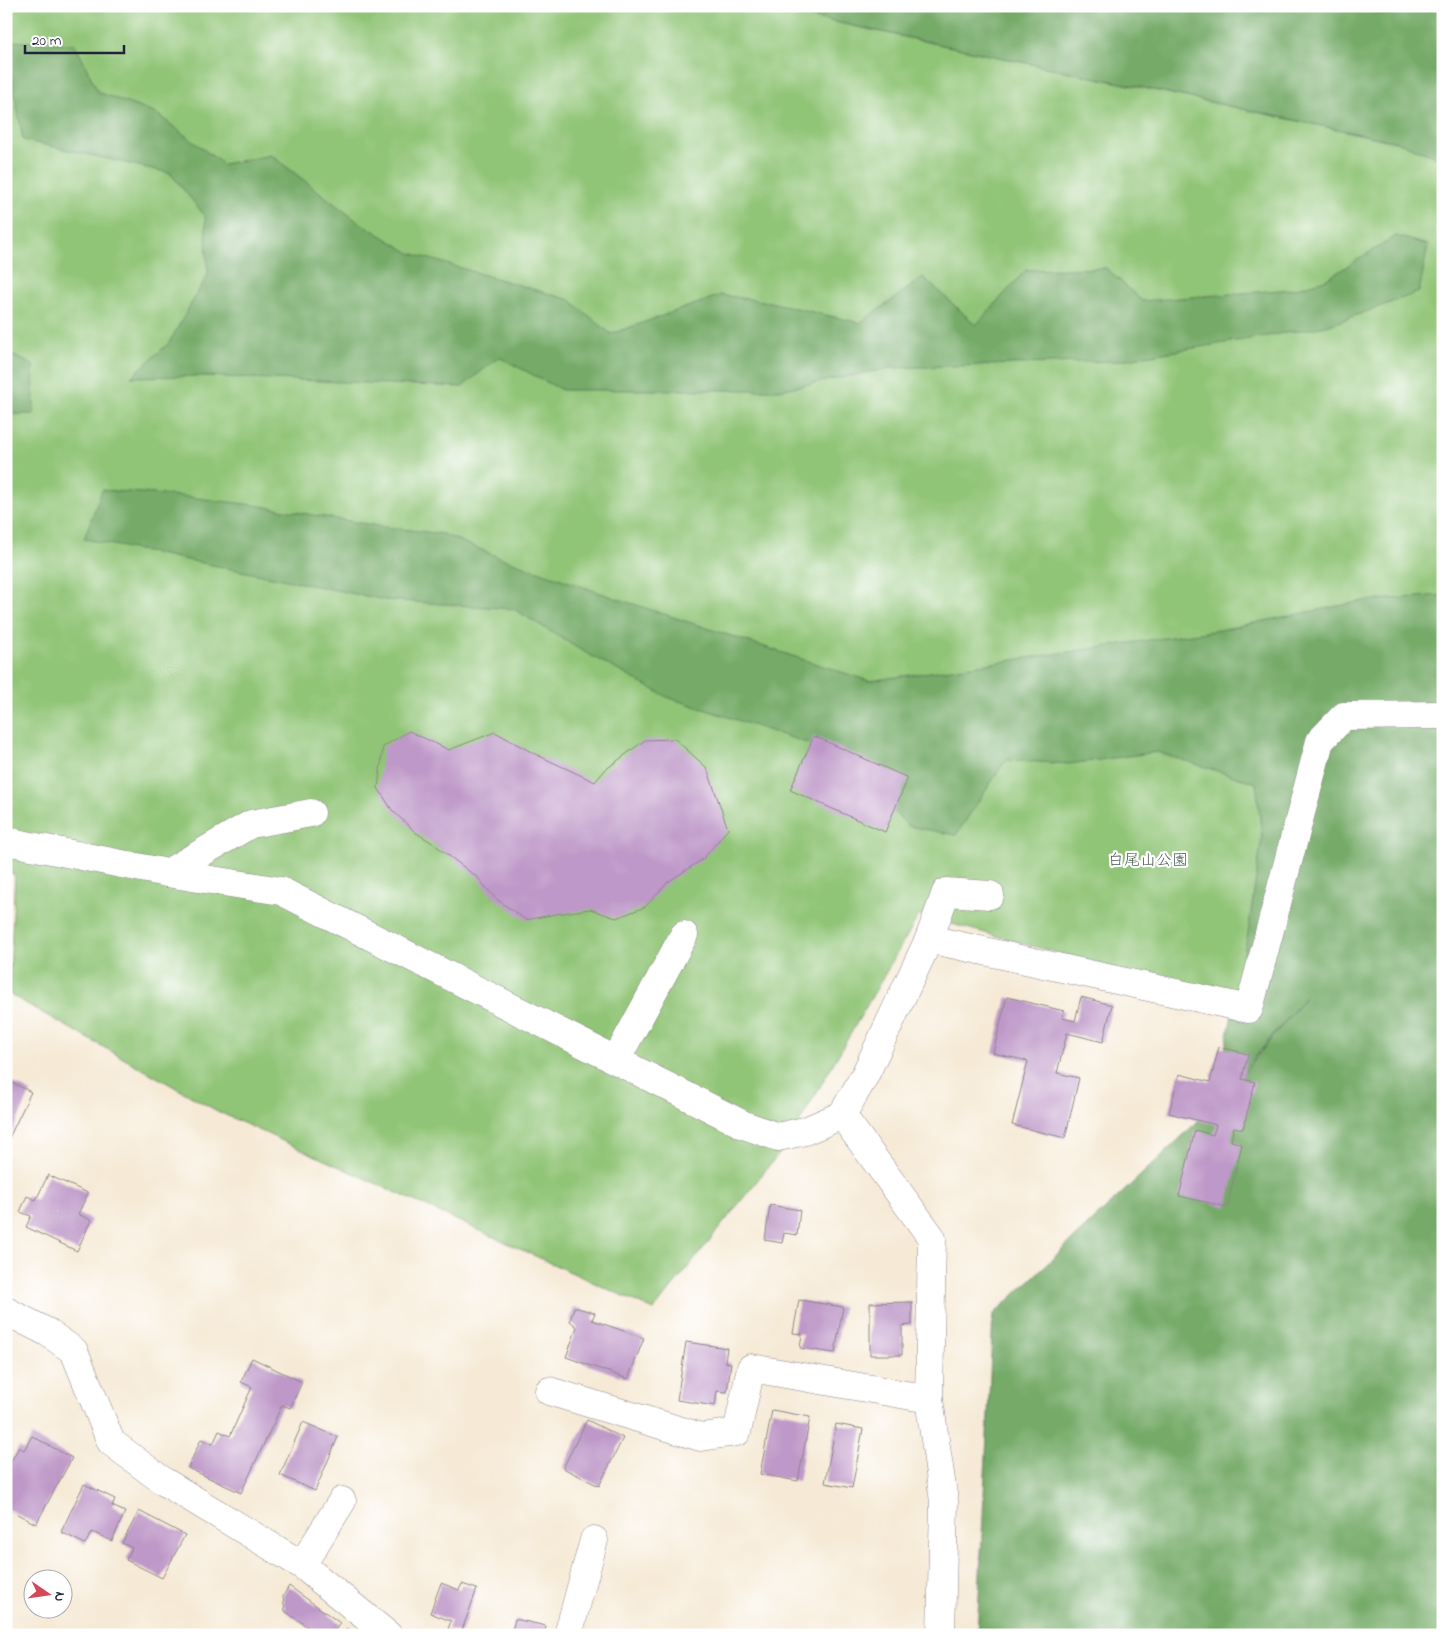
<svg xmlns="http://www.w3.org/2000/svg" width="1449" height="1641" font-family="'Indie Flower','Klee One',sans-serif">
<rect width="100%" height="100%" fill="#fff"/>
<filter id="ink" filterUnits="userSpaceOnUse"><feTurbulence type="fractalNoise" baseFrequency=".02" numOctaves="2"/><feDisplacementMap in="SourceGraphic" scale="10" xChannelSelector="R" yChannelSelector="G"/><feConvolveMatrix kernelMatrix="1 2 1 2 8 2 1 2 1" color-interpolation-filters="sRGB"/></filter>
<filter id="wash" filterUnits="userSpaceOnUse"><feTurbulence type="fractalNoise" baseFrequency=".0096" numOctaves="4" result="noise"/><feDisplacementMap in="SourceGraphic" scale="20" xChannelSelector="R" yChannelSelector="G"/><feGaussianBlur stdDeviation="1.12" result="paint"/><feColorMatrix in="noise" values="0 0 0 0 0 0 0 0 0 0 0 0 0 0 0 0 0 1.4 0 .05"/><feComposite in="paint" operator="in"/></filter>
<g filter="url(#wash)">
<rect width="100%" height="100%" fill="#f6ead6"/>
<!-- green -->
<polygon fill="#90c476" stroke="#597358" points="6,6 760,6 1443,152 1443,1051 1239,994 1235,1001 919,915 788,1142 654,1310 219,1112 9,994 15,875 6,871"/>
<!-- forest -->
<g fill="#74aa67" stroke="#4b6651" fill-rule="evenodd">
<polygon points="760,6 1443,6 1443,160 1398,142"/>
<polygon points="6,41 75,44 98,92 157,114 223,164 271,155 357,221 410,253 570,300 611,334 721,295 770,302 860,323 891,301 923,277 976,325 1026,270 1106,268 1142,301 1293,289 1325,280 1396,236 1428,245 1419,292 1327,326 1115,361 890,368 780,390 562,390 499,357 462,387 202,376 131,377 169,343 208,274 205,216 170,173 23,140 12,79 6,78"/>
<polygon points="6,352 33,365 34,414 6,414"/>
<path d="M102 490 181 496 261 506 378 526 443 534 501 558 615 598 869 681 1219 630 1363 601 1443 595V1635H977L993 1315 1214 1106 1248 933 1262 837 1256 783 1157 752 1069 764 1006 760 956 835 908 826 834 752 667 697 579 649 514 609 385 600 84 539ZM1305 997 1226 1095 1218 1102Z"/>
</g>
<g id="blocks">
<!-- building -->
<g fill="#be98c8">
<polygon points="409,731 449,750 495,732 533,753 595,782 605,770 645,740 675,739 707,768 728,829 703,859 668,882 645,907 616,918 590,909 556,914 526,920 495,898 478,878 431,842 415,832 392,810 378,788 383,747"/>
<polygon points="814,736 908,778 885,832 790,790"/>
<polygon points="1007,997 1064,1011 1062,1018 1075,1021 1081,997 1112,1005 1103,1042 1067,1033 1057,1073 1079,1078 1065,1138 1012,1125 1028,1061 993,1053"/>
<polygon points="1219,1047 1248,1054 1242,1079 1255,1082 1243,1129 1234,1127 1231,1141 1242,1144 1227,1207 1179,1196 1195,1130 1213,1135 1216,1125 1169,1113 1179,1074 1210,1082"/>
<polygon points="9,1081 31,1092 8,1140 6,1139 6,1085"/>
<polygon points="48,1175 88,1193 78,1214 91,1220 77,1251 26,1227 31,1216 20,1212 27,1196 36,1200"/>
<polygon points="770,1205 800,1210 797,1235 784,1233 782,1243 765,1240"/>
<polygon points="799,1300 843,1307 835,1353 800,1348 802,1334 793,1333"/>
<polygon points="912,1302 912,1325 902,1326 902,1355 870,1355 870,1303"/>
<polygon points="574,1307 595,1313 592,1320 644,1338 628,1379 566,1357 577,1327 570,1321"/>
<polygon points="686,1342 727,1348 725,1362 731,1363 727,1392 717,1391 715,1406 677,1400"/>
<polygon points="252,1358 302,1382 290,1408 282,1405 241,1493 188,1468 201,1439 213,1444 219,1431 230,1436 252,1387 241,1382"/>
<polygon points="772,1410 810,1417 798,1481 760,1474"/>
<polygon points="587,1420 623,1438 599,1486 563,1468"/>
<polygon points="303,1422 338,1437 315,1491 280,1475"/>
<polygon points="836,1424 863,1429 852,1488 825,1483"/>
<polygon points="32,1436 72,1458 36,1524 6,1508 6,1460 10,1463 19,1447 24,1450"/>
<polygon points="84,1484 115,1499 112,1506 125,1512 112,1541 92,1532 85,1544 61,1532"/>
<polygon points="139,1511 185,1535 162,1578 126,1560 132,1548 122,1543"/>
<polygon points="441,1583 459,1590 462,1584 477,1589 461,1633 448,1629 451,1621 430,1613"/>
<polygon points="289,1586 340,1623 332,1635 319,1635 285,1611 283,1596"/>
<polygon points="515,1619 546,1626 544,1635 511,1635"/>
<polygon points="347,1628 356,1634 359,1630 365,1635 342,1635"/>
</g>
</g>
</g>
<g filter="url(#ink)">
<use href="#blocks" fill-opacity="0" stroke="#8c8688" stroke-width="1"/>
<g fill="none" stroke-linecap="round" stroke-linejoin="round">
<defs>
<g id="street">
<polyline points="6,841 167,873 281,891 744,1125 778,1137 805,1131 842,1115 865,1075 929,939 946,892 990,895"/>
<polyline points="167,873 251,824 311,813"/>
<polyline points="929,939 1249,1009 1320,741 1344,716 1443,715"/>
<polyline points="616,1060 684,935"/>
<polyline points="842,1115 932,1238 929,1399 944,1501 941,1635"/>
<polyline points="6,1311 47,1332 74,1351 111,1442 163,1481 302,1565 388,1635"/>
<polyline points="549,1391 701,1437 737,1432 751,1368 929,1399"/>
<polyline points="302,1565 342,1501"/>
<polyline points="568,1635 594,1540"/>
</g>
</defs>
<!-- street casing -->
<use href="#street" stroke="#8c8688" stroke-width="29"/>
<!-- street -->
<use href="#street" stroke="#fff" stroke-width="28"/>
</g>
</g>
<g text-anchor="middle" stroke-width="4.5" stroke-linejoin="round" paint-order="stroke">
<!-- park labels -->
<g font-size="16" fill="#485b50" stroke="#fff">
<text x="1148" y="865">白尾山公園</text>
</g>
</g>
<!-- margin -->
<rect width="1449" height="1641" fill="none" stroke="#fff" stroke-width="25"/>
<!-- north arrow -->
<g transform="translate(48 1594) rotate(103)"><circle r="24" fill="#ffffff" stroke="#a7a7b1"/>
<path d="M0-4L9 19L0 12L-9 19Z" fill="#d1495b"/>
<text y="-8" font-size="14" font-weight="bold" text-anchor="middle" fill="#22223b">N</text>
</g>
<!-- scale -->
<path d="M25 45v8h99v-8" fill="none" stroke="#22223b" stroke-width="2.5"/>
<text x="32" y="45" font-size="15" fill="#22223b" stroke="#ffffff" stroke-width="4" paint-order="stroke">20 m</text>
</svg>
